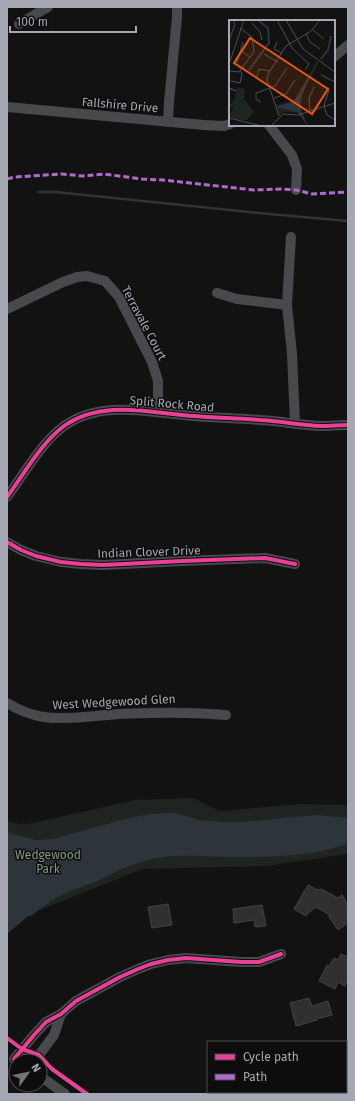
<svg xmlns="http://www.w3.org/2000/svg" width="355" height="1101" font-family="'Fira Sans',sans-serif">
<rect width="100%" height="100%" fill="#121213"/>
<!-- green -->
<polygon fill="#1f2420" points="194,798 219,811 303,804 348,805 348,854 266,866 143,869 7,923 7,821 24,825 135,800"/>
<!-- water -->
<path fill="#2e353a" d="M170 813 179 814 190 817 198 820 222 822H244L317 815 348 818V844C336 847 324 851 312 853 289 856 264 857 239 857 214 857 189 854 163 857 139 860 117 871 95 882 85 886 73 889 64 894 52 900 41 908 31 916H28L7 934V833L36 840 53 839 125 819 150 814Z"/>
<g fill="none" stroke-linecap="round" stroke-linejoin="round">
<!-- stream -->
<polyline stroke="#2e353a" stroke-width="2.5" points="38,192 56,192 258,213 348,221"/>
</g>
<!-- building -->
<g fill="#303031" stroke="#424346">
<polygon points="308,885 318,890 321,889 338,898 342,895 347,903 346,906 348,908 348,923 338,930 329,917 330,915 316,907 308,913 306,916 294,909"/>
<polygon points="168,904 172,925 152,928 148,907"/>
<polygon points="262,905 266,926 255,927 254,920 234,923 233,909"/>
<polygon points="341,954 348,957 348,979 345,986 338,982 335,989 319,981 327,965 329,966 334,958 338,960"/>
<polygon points="309,998 312,1006 328,1001 332,1015 317,1019 317,1020 296,1026 290,1003"/>
</g>
<g fill="none" stroke-linecap="round" stroke-linejoin="round">
<!-- street -->
<g stroke="#48494c" stroke-width="10">
<polyline points="19,24 48,7"/>
<polyline points="334,57 348,45"/>
<polyline points="7,107 204,125 224,126 230,124"/>
<polyline points="168,122 169,102 177,17 177,7"/>
<polyline points="269,125 292,155 297,169 296,190"/>
<polyline points="291,237 287,305 292,354 295,423"/>
<polyline points="217,293 237,299 287,305"/>
<polyline points="7,309 63,282 77,277 87,276 105,281 119,297 152,362 158,381 158,397 156,412"/>
<path d="M7 497C24 474 41 443 64 426 102 399 150 413 194 416 216 418 238 418 260 420 280 421 300 425 321 426 330 426 339 425 348 425"/>
<polyline points="7,542 21,550 36,556 61,562 81,564 103,565 182,561 265,558 295,564"/>
<path d="M7 703C38 722 60 719 95 716 113 714 131 713 150 713 175 712 200 713 226 715"/>
<polyline points="14,1059 34,1035 46,1022 61,1014 76,1001 120,977 138,969 151,964 168,960 186,958 241,962 259,962 281,954"/>
<polyline points="36,1061 39,1055 54,1035 61,1014"/>
<polyline points="40,1076 65,1094"/>
</g>
<!-- quiet -->
<polyline stroke="#b06ccc" stroke-width="3" stroke-dasharray="6 3" stroke-linecap="butt" points="7,179 15,177 62,174 82,176 104,174 142,179 163,180 254,190 282,189 296,190 312,194 348,192"/>
<defs>
<g id="cycleway">
<path d="M7 497C24 474 41 443 64 426 102 399 150 413 194 416 216 418 238 418 260 420 280 421 300 425 321 426 330 426 339 425 348 425"/>
<polyline points="7,542 21,550 36,556 61,562 81,564 103,565 182,561 265,558 295,564"/>
<polyline points="7,1038 22,1049 39,1055 52,1069 87,1094"/>
<polyline points="14,1059 34,1035 46,1022 61,1014 76,1001 120,977 138,969 151,964 168,960 186,958 241,962 259,962 281,954"/>
</g>
</defs>
<!-- cycleway casing -->
<use href="#cycleway" stroke="#0d0d0e" stroke-width="6"/>
<!-- cycleway -->
<use href="#cycleway" stroke="#ea4096" stroke-width="4"/>
</g>
<g text-anchor="middle" stroke-width="3" stroke-linejoin="round" paint-order="stroke">
<!-- street labels -->
<g font-size="12" fill="#a5a8b2" stroke="#0d0d0e">
<text transform="translate(120 105) rotate(5)" y="4">Fallshire Drive</text>
<text transform="translate(144 323) rotate(62)" y="4">Terravale Court</text>
<text transform="translate(172 404) rotate(5)" y="4">Split Rock Road</text>
<text transform="translate(149 552) rotate(-2)" y="4">Indian Clover Drive</text>
<text transform="translate(114 702) rotate(-3)" y="4">West Wedgewood Glen</text>
</g>
<!-- park labels -->
<g font-size="12" fill="#7d9c81" stroke="#0d0d0e">
<text x="48" y="859">Wedgewood<tspan x="48" dy="14">Park</tspan></text>
</g>
</g>
<!-- overview -->
<g transform="translate(229 20)">
<rect width="106" height="106" fill="#121213"/>
<path d="M88 41 90 42 73 73 72 93 56 92 50 95 47 85 65 80ZM8 68 16 69 15 79 25 92 17 101 0 97 4 88 0 86 6 78Z" fill="#1f2420"/>
<path d="M84 50 71 80 73 93 79 106 68 92 47 87 65 81Z" fill="#2e353a"/>
<path fill="none" stroke="#2e353a" stroke-width="2" d="M92 39 99 30 102 16M20 50 40 23 39 8 29 0"/>
<path fill="none" stroke="#4d4e53" stroke-width="1" d="M48 0 63 28 80 44 76 50M57 0 74 29 106 52M23 3 31 12 33 20M84 10 95 19M77 14 81 22 91 29M0 21 6 4 4 0M48 22 45 29 53 33M11 30 21 37M35 34 49 42M8 43 14 22M0 44 15 0M0 51 10 52 25 32 23 17 11 8M92 55 106 62M27 59 30 49 41 51M2 61 11 63 13 53 11 51M0 68 7 71 0 68M100 70 95 86 98 95 106 100M45 78 57 74 66 60M32 82 27 79V73L46 66 58 48M81 91 80 78 85 67M50 96 38 60 39 54 57 26 82 11 91 0M0 98 33 106M42 106 54 94 69 95 106 83"/>
<path fill="#e8590c" fill-opacity="0.15" stroke="#e8590c" stroke-width="2" d="M21 18 99 69 83 94 5 43Z"/>
<rect width="106" height="106" fill="none" stroke="#a5a8b2" stroke-width="2"/>
</g>
<!-- border -->
<rect width="355" height="1101" fill="none" stroke="#a5a8b2" stroke-width="16"/>
<!-- legend -->
<rect x="207" y="1041" width="140" height="52" fill="#0d0d0e" stroke="#4a4b50"/>
<rect x="215" y="1054" width="20" height="6" fill="#ea4096" stroke="#4a4b50"/>
<text x="243" y="1061" font-size="12" fill="#a5a8b2">Cycle path</text>
<rect x="215" y="1074" width="20" height="6" fill="#b06ccc" stroke="#4a4b50"/>
<text x="243" y="1081" font-size="12" fill="#a5a8b2">Path</text>
<!-- north arrow -->
<g transform="translate(28 1073) rotate(57)"><circle r="19" fill="#0d0d0e" stroke="#4a4b50"/>
<path d="M0-3L7 15L0 10L-7 15Z" fill="#72747a"/>
<text y="-6" font-size="11" font-weight="bold" text-anchor="middle" fill="#a5a8b2">N</text>
</g>
<!-- scale -->
<path d="M10 26v6h126v-6" fill="none" stroke="#a5a8b2" stroke-width="2"/>
<text x="16" y="26" font-size="12" fill="#a5a8b2" stroke="#0d0d0e" stroke-width="3" paint-order="stroke">100 m</text>
</svg>
